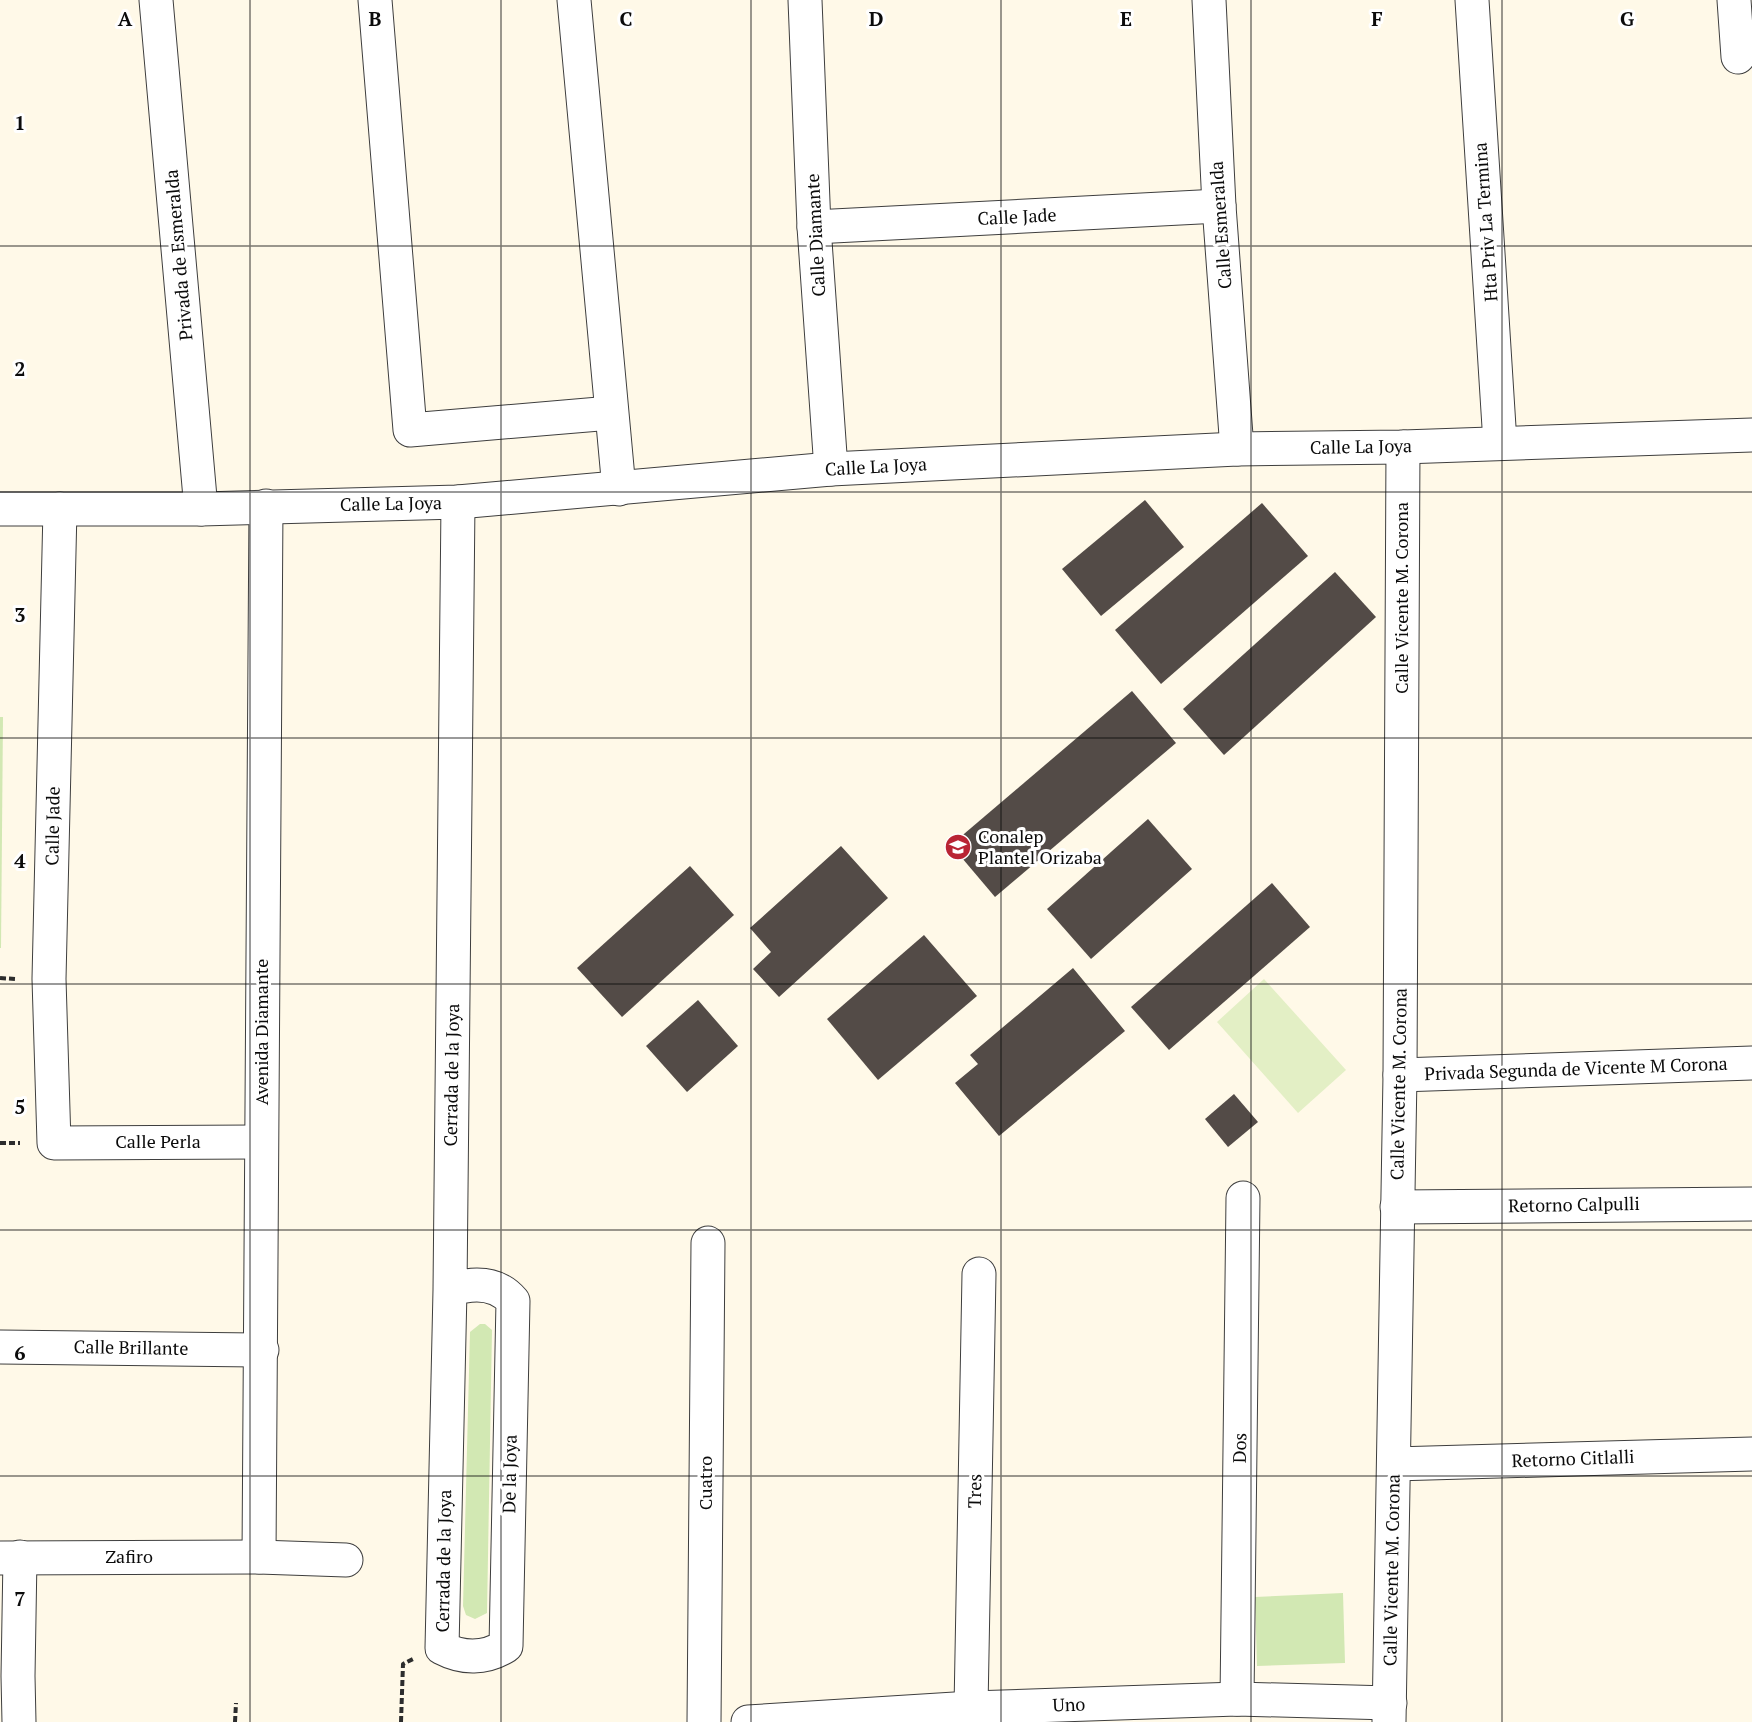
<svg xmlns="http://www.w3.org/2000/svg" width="1752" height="1722" font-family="'PT Serif',serif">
<rect width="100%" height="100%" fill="#fff9e8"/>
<!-- green -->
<g fill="#d2e8b3">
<polygon points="0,717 3,717 1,948 0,948"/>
<polygon points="480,1324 485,1324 492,1330 487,1613 475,1619 466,1615 463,1606 470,1332"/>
<polygon points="1343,1593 1345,1663 1257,1666 1255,1597"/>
</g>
<!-- pitch -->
<polygon fill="#e3efc5" points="1264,979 1346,1070 1298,1113 1217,1022"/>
<!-- building -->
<g fill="#534b47">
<polygon points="1145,500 1184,547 1101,616 1062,569"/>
<polygon points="1262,503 1308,556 1161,684 1115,630"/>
<polygon points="1335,572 1376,617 1224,755 1183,709"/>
<polygon points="1132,691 1176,743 995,897 951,845"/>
<polygon points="1148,819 1192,869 1091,959 1047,909"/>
<polygon points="841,846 888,898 779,997 753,969 771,952 750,928"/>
<polygon points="690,866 734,915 622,1017 577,968"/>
<polygon points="1272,883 1310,927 1169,1050 1131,1007"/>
<polygon points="924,935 977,996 878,1080 827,1019"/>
<polygon points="1073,968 1125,1031 999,1136 955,1083 978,1064 970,1055"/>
<polygon points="698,1000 738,1046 687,1092 646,1046"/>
<polygon points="1234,1094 1258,1122 1228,1147 1205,1119"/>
</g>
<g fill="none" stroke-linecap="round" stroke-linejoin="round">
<defs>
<g id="minor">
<polyline points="156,0 201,509"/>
<polyline points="375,0 410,430 611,413"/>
<polyline points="574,0 619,489"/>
<polyline points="805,0 814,227 831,469"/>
<polyline points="1209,0 1219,206 1237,449"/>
<polyline points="1472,0 1500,443"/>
<polyline points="1734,0 1738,57"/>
<polyline points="814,227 1219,206"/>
<polyline points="0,509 201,509 458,502 831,469 1237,449 1403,447 1752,435"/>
<polyline points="60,509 49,979 54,1143 261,1142"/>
<polyline points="1400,1075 1752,1063"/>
<polyline points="1397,1207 1752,1204"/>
<path d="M450 1290C473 1282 497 1282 513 1301L506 1646C485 1659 463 1659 442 1648L450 1290 458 502"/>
<polyline points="0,1347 262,1350"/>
<polyline points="1394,1464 1752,1454"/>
<polyline points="259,1557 266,506"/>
<polyline points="0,1558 259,1557 346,1560"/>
<polyline points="1237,1699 1243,1198"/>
<polyline points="971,1708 979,1274"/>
<polyline points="19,1722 18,1676 20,1557"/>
<polyline points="704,1722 708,1243"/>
<polyline points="748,1722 971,1708 1237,1699 1390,1703"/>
<polyline points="1389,1722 1400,1075 1403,447"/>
</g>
</defs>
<!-- minor casing -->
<use href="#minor" stroke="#3e3e3e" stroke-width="35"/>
<!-- path -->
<g stroke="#2d2d2d" stroke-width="4" stroke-dasharray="6 3" stroke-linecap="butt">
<polyline points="0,978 15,979"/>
<polyline points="0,1143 20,1143"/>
<polyline points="235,1722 236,1703"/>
<polyline points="401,1722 403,1664 413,1659"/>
</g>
<!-- minor -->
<use href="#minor" stroke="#fff" stroke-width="33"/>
</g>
<!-- grid -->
<path fill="none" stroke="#0b0b0b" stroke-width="1.5" stroke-opacity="0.55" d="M250 0V1722M501 0V1722M751 0V1722M1001 0V1722M1251 0V1722M1502 0V1722M0 246H1752M0 492H1752M0 738H1752M0 984H1752M0 1230H1752M0 1476H1752"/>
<!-- icons -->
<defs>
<symbol id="school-disc" viewBox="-11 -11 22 22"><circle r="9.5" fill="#b92434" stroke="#fff"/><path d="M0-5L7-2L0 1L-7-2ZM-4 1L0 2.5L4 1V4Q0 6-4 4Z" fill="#fff"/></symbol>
</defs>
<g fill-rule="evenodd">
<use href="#school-disc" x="943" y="832" width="30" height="30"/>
</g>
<g text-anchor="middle" stroke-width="6" stroke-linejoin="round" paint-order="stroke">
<!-- street labels -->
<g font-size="18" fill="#0b0b0b" stroke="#fff">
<text transform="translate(1017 217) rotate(-3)" y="6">Calle Jade</text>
<text transform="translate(1486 222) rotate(-94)" y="6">Hta Priv La Termina</text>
<text transform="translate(1221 225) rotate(-94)" y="6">Calle Esmeralda</text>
<text transform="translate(816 235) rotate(-93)" y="6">Calle Diamante</text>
<text transform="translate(179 255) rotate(-95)" y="6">Privada de Esmeralda</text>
<text transform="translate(1361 447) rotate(-1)" y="6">Calle La Joya</text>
<text transform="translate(876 467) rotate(-3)" y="6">Calle La Joya</text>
<text transform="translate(391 504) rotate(-1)" y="6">Calle La Joya</text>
<text transform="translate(1402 598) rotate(-90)" y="6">Calle Vicente M. Corona</text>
<text transform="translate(53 826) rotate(-89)" y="6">Calle Jade</text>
<text transform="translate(262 1032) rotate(-90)" y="6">Avenida Diamante</text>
<text transform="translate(1576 1069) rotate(-2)" y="6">Privada Segunda de Vicente M Corona</text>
<text transform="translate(452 1075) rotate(-89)" y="6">Cerrada de la Joya</text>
<text transform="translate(1399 1084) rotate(-89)" y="6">Calle Vicente M. Corona</text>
<text x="158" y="1148">Calle Perla</text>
<text transform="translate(1574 1205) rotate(-1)" y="6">Retorno Calpulli</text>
<text transform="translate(131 1348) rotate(1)" y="6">Calle Brillante</text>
<text transform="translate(1240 1448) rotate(-89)" y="6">Dos</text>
<text transform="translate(1573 1459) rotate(-2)" y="6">Retorno Citlalli</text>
<text transform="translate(510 1474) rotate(-89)" y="6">De la Joya</text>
<text transform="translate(706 1483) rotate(-90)" y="6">Cuatro</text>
<text transform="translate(975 1491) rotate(-89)" y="6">Tres</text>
<text x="129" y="1563">Zafiro</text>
<text transform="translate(444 1561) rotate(-89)" y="6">Cerrada de la Joya</text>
<text transform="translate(1392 1570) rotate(-89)" y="6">Calle Vicente M. Corona</text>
<text transform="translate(1069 1705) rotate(-2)" y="6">Uno</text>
</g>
<!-- poi labels -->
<g font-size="18" fill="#0b0b0b" stroke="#fff" text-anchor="start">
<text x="978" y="843">Conalep<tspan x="978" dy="21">Plantel Orizaba</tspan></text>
</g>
</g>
<g font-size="20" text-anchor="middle" font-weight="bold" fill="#0b0b0b" stroke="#fff" stroke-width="6" stroke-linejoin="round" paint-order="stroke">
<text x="125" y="26">A</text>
<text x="375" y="26">B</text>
<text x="626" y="26">C</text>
<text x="876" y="26">D</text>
<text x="1126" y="26">E</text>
<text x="1377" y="26">F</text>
<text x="1627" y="26">G</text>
<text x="20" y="130">1</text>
<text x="20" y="376">2</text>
<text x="20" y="622">3</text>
<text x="20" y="868">4</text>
<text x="20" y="1114">5</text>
<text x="20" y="1360">6</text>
<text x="20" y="1606">7</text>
</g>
</svg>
